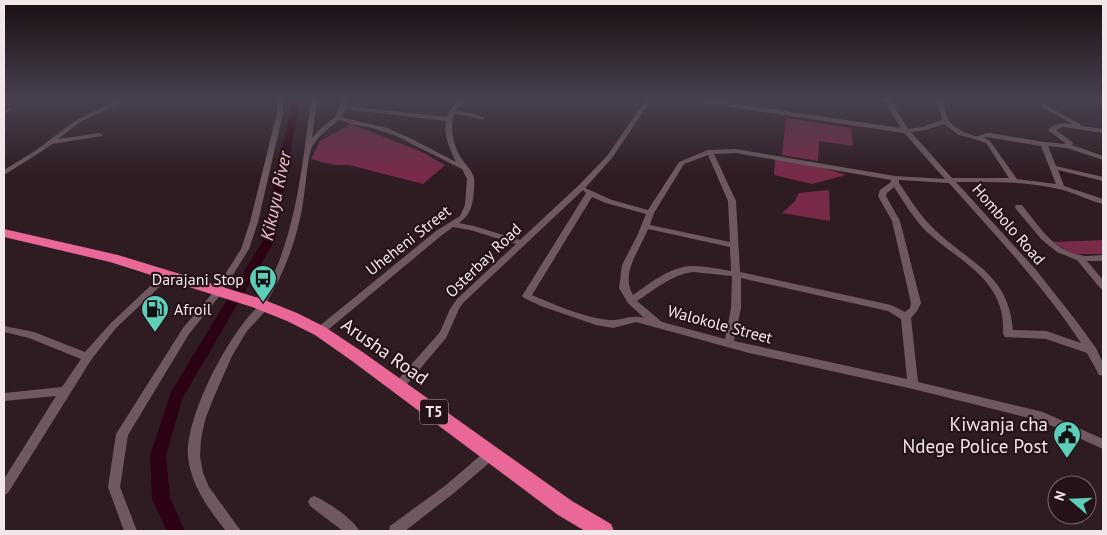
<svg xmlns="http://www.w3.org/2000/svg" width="1107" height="535" font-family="'PT Sans',sans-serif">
<rect width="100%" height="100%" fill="#2f1c22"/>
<!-- green -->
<g fill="#792a49">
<polygon points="786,118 851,128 853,146 819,141 818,161 782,155"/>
<polygon points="351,124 420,151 445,165 423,184 349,165 334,165 311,159 320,141"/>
<polygon points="775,159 821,167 846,175 812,184 774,175"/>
<polygon points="829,190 830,221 782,213 795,201 799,193"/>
<polygon points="1103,240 1103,254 1072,254 1053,242"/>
</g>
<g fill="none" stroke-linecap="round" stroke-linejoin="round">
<!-- river -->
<polygon fill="#2b0113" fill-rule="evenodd" points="292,100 300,100 274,242 183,397 166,455 170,498 185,531 167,531 152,499 150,455 171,392 262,242"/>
<!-- minor -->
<g fill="#6f595f" fill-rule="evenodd">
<polygon points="119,100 127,100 80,122 58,139 100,133 103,135 102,136 52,144 39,153 4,175 4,170 35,151 76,120"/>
<polygon points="277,100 283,100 283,113 258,222 249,249 221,294 189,334 128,435 120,487 137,531 124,531 108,487 116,434 183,328 215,290 241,249 250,222 277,113"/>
<path d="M311 100H317L312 138 319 130 336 116 342 100H348L346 106 447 117 449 112 458 100H464L456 111 472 113 485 118 482 120 469 116 454 114C449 130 454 149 464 162 467 166 471 170 473 175 475 179 474 185 474 190 473 204 471 215 459 223L474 226 520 240 579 185 607 156 645 101 657 100 649 103 612 158 585 188 612 200 648 210 679 162 708 150 736 149 895 176 945 179 904 133 698 102 695 100H710L901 128 884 100H890L908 129 923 127 942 120 938 105 934 100H940C946 106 945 112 948 119 951 126 970 137 979 136 983 135 983 133 990 133L1044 142 1066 144 1048 130C1055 123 1063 123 1072 124L1042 107V105L1044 104 1080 124 1081 126 1103 129V133L1063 127 1056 130 1072 142 1073 143 1072 145 1103 156V160L1067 148 1048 146 1056 166 1103 177V181L1058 170 1064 186 1103 199V204C1090 201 1077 194 1063 190 1028 181 992 182 956 182L1036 270 1074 318 1096 348 1103 363V376L1099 375 1087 353 1046 339 1005 337 1003 334C1003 328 1003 321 1002 315 995 274 953 257 926 231 913 218 904 202 894 187L887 193 886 196 900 221 921 303 917 311 911 318 918 382 1043 412 1103 439V449L1041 421 913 389 749 353 636 322 613 328 596 325 541 306 524 298 522 296 586 193 583 190 463 303 459 309 446 338 403 389 399 390 395 389 394 386 395 383 440 332 450 309 457 299 516 244 470 230 453 227 442 235 323 334H317L315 331 317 328 436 231 460 216 465 205 467 179 462 169 394 135 372 128 351 124 339 120C329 128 319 135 312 147 308 154 305 192 303 203 297 239 285 272 266 303L270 306 247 331 232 356 213 399 205 420 201 439 200 456 203 473 209 487 241 531H226C209 510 191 485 188 457 185 417 229 333 258 307L256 304C266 288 275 273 281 256 299 206 304 152 311 100ZM345 109 446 121C443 134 450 150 456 162L410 138 387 128 345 118 342 116ZM944 124 959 135 978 140 986 143 1009 178H952L911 132 926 130ZM986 137 1041 146 1056 184 1017 179 990 141 985 138ZM736 153 891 180V182L880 190 878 196 892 221 911 303 910 308 905 312 891 305 740 272 736 201 714 154ZM708 155 728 201 730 242 650 225 654 213 684 164ZM899 180 949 183C995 235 1043 285 1081 343L1046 331 1013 330C1008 271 967 263 931 226 918 213 909 197 899 183ZM592 197 606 203 646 214 637 236 622 265 619 288 628 303 644 318C631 314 622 321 610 320 585 318 555 305 532 295ZM648 229 730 247 731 271C719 269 705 266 692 266 669 267 651 283 633 295 620 273 640 250 648 229ZM693 272 732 276 731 308 725 339 662 322 637 301C656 289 671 275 693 272ZM741 278 888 311 901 319 907 379 734 341 741 308Z"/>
<polygon points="568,100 574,100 570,104 567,102"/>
<polygon points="8,108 11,110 4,114 4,110"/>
<path d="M1016 205H1022C1037 224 1054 251 1080 255 1087 257 1096 255 1103 255V261H1087L1103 280V289L1100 288 1077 260 1057 252 1042 240 1016 209 1015 207Z"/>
<polygon points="167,272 171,275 170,277 116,328 91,360 8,493 4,495 4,479 56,396 4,401 4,393 62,387 81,359 29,338 4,332 4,326 34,332 85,352 110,324 164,273"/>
<polygon points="492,448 496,449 498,453 496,457 454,493 405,531 389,531 390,526 446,485 488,449"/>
<path d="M314 496C326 501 355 520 359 531H343L310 506 308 502 310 498Z"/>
</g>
<!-- highway -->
<polygon fill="#e96897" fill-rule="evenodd" points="4,229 118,255 262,299 297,313 325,327 364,353 572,501 611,524 614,531 585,531 558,515 352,361 315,335 287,321 252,307 110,262 4,237"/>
</g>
<!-- sky -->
<linearGradient id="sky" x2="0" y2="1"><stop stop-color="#1a0f13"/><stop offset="0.57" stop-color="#47404f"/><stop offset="1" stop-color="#47404f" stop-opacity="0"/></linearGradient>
<rect width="1107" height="175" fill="url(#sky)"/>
<!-- icons -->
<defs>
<symbol id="bus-pin" viewBox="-11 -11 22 30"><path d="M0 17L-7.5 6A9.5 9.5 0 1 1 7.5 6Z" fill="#5dceb9" stroke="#251319"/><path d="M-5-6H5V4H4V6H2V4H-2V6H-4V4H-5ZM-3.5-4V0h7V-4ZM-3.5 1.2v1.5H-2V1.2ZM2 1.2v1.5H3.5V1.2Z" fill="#111"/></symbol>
<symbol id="fuel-pin" viewBox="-11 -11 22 30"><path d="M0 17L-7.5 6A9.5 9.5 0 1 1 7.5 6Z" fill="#5dceb9" stroke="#251319"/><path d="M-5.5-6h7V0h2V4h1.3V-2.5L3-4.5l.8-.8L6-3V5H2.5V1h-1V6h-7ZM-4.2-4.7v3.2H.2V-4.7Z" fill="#111"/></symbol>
<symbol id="civic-pin" viewBox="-11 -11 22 30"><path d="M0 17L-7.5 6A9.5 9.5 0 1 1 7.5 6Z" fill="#5dceb9" stroke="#251319"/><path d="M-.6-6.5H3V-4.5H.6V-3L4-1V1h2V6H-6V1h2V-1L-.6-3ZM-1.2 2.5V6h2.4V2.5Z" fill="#111"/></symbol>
</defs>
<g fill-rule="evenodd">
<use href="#bus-pin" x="247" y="263" width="32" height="43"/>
<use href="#fuel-pin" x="139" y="293" width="32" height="43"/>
<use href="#civic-pin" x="1051" y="419" width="32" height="43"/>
</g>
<g text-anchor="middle" stroke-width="4.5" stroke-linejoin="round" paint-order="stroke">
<!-- shield labels -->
<rect fill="#251319" stroke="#b5a7ab" stroke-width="1" x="420" y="399.5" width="28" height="25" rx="4"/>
<g font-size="15" font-weight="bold" fill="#f3e6e9">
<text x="434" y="417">T5</text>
</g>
<!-- street labels -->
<g font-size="16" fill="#f3e6e9" stroke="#251319">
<text transform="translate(1009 224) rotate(49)" y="6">Hombolo Road</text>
<text transform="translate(408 240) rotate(-38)" y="6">Uheheni Street</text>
<text transform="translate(483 260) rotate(-44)" y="6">Osterbay Road</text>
<text transform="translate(720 324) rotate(15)" y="6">Walokole Street</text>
</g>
<!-- poi labels -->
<g font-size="16" fill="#f3e6e9" stroke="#251319" text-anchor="end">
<text x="244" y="285">Darajani Stop</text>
<text x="174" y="315" text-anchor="start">Afroil</text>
</g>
<!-- water labels -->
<g font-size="18" font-style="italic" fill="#f5c2d1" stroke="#251319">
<text transform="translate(276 196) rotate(-78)" y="6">Kikuyu River</text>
</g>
<!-- near-street labels -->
<g font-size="19" fill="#f3e6e9" stroke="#251319">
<text transform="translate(385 351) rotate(35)" y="7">Arusha Road</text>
</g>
<!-- near-poi labels -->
<g font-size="19" fill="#f3e6e9" stroke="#251319" text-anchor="end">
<text x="1048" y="431">Kiwanja cha<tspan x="1048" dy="22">Ndege Police Post</tspan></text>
</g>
</g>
<!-- border -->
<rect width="1107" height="535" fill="none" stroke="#f3e6e9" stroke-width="10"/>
<!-- north arrow -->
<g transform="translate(1072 500) rotate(289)"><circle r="24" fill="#251319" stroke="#77676c"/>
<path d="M0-4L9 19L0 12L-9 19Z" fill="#5dceb9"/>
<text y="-8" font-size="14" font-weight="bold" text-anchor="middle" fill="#f3e6e9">N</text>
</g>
</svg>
